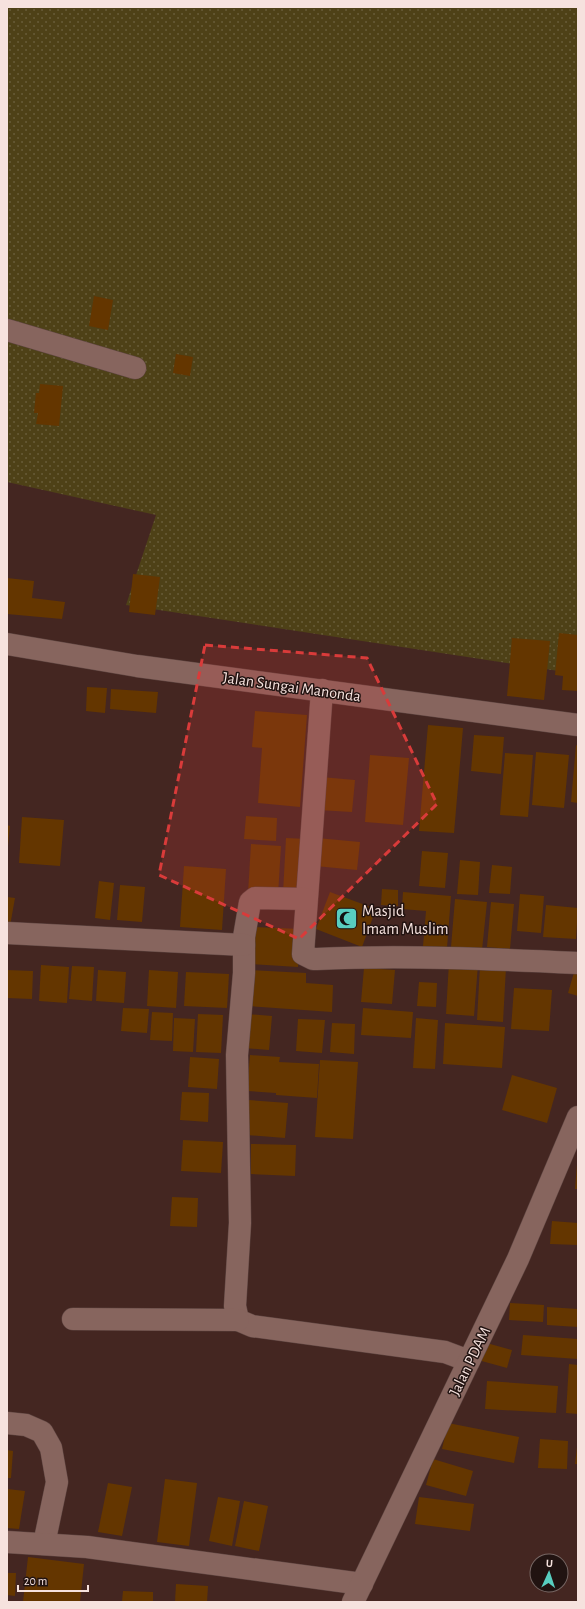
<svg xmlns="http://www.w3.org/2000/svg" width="585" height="1609" font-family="'Alegreya Sans',sans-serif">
<defs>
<pattern id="grass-dots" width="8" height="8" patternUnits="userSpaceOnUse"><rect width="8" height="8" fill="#4e4117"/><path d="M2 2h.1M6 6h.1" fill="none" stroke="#685c38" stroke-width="1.8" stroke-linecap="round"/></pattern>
</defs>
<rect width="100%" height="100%" fill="#442621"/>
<!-- grass -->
<polygon fill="url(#grass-dots)" points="7,7 578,7 578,674 126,605 156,515 7,482"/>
<!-- building -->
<g fill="#643600">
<polygon points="94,296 113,300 108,330 89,326"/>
<polygon points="176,354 193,357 190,376 173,373"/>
<polygon points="40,384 63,386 59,426 36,424 38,413 34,413 36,393 39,393"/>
<polygon points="133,574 160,577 155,615 129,612"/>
<polygon points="7,578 34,581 32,598 65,602 62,619 7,614"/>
<polygon points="559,633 578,635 578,691 562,690 563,676 555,675"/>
<polygon points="512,638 550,641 544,700 507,696"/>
<polygon points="87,687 107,688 105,713 86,711"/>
<polygon points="111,689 158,692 156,713 110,709"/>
<polygon points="255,711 307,715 300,807 258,803 262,748 252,747"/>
<polygon points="428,725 463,728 454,833 419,831"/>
<polygon points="474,735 504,737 501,774 471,771"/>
<polygon points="576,745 578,746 578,803 571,802"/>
<polygon points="536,752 569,755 564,808 532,805"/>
<polygon points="505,753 533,755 528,817 500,815"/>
<polygon points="370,755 409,758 403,825 365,822"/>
<polygon points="321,777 355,780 352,812 318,810"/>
<polygon points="246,816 277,818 276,841 244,839"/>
<polygon points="22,817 64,820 60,866 19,863"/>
<polygon points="7,825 10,826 8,846 7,846"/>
<polygon points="286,838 307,839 304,894 283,893"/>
<polygon points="317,838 360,842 357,870 315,866"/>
<polygon points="251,844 281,846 278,895 248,893"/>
<polygon points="422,851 448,853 445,888 419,886"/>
<polygon points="460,860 480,862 478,895 457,894"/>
<polygon points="492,865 512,867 510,894 489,893"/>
<polygon points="184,866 226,869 222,930 180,927"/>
<polygon points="99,881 114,883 110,920 95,918"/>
<polygon points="120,885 145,887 142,922 117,920"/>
<polygon points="382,889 398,890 398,906 381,905"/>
<polygon points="330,892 376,909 362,947 316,929"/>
<polygon points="403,892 451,896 447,948 423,946 426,911 402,909"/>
<polygon points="520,894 544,896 541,933 517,931"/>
<polygon points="7,897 15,898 10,926 7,925"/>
<polygon points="455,899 487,902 482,950 451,947"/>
<polygon points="491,902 514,904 510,949 487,947"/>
<polygon points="546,905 578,908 576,939 543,937"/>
<polygon points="254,927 300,929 298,967 251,964"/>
<polygon points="449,962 478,964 474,1016 446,1014"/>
<polygon points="41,965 69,967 67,1003 39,1001"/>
<polygon points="72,966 94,967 92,1001 69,999"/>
<polygon points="480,966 506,967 503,1022 477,1020"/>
<polygon points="364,968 395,970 392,1004 361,1002"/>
<polygon points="575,969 578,969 578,996 568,993"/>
<polygon points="7,970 33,971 32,999 7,998"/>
<polygon points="98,970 126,972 124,1003 96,1001"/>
<polygon points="149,970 178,972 176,1008 147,1006"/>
<polygon points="250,970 306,973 306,983 333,985 332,1012 248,1006"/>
<polygon points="186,972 229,974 227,1008 184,1006"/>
<polygon points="419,982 437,983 436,1007 417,1006"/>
<polygon points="514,988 552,990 549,1031 511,1029"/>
<polygon points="123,1008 149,1009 147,1033 121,1031"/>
<polygon points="363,1008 413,1012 411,1038 361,1035"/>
<polygon points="152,1012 173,1013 172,1041 150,1040"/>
<polygon points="198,1014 223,1015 221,1053 196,1052"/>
<polygon points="247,1014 272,1016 269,1050 244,1048"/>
<polygon points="174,1018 195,1019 193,1052 173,1051"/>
<polygon points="416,1018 438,1020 435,1069 413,1068"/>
<polygon points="298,1019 325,1020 322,1053 296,1051"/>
<polygon points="332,1023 355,1024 354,1054 330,1052"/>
<polygon points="445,1023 505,1027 502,1068 443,1064"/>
<polygon points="250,1055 280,1057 279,1062 319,1064 317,1098 276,1095 276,1093 247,1091"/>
<polygon points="190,1057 219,1059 217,1089 188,1087"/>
<polygon points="320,1060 358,1062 353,1139 315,1137"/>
<polygon points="512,1075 557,1088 547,1123 502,1110"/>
<polygon points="182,1092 209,1093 208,1122 180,1120"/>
<polygon points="249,1100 288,1103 285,1138 246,1135"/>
<polygon points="183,1140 223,1142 221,1173 181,1171"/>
<polygon points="251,1144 296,1145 295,1176 251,1174"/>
<polygon points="577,1164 578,1164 578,1189 575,1189"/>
<polygon points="172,1197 198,1198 197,1227 170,1226"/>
<polygon points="552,1221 578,1223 578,1245 550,1244"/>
<polygon points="510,1303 544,1305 543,1322 509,1320"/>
<polygon points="547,1307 578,1309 578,1327 547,1325"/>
<polygon points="523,1335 578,1339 578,1359 521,1355"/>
<polygon points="483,1342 512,1350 507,1368 478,1360"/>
<polygon points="569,1364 578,1365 578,1414 566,1413"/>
<polygon points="487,1381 558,1386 556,1413 485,1409"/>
<polygon points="448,1423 519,1437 514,1463 442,1449"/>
<polygon points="540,1439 568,1441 567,1469 538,1468"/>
<polygon points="577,1447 578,1447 578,1464 575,1464"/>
<polygon points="7,1450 13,1451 11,1478 7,1478"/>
<polygon points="433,1459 473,1471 466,1496 426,1485"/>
<polygon points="165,1479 197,1483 189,1546 157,1542"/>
<polygon points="108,1483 132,1487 122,1536 98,1532"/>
<polygon points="7,1489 25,1491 19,1529 7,1528"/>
<polygon points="218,1497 240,1501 232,1546 209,1541"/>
<polygon points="419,1497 474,1504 470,1531 415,1524"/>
<polygon points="244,1501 268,1506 259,1551 235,1546"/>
<polygon points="28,1557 84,1564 80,1602 23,1602"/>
<polygon points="7,1573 16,1573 15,1596 7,1595"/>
<polygon points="176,1584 208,1586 207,1602 175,1602"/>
<polygon points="123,1591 153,1592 153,1602 122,1602"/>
</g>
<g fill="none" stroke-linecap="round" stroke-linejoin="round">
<defs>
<g id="minor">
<polyline points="7,330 135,368"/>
<polyline points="7,644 137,666 578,725"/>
<path d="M322 690 303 954 313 959H317C404 955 491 959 578 963"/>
<polyline points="306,899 255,898 250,902 244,937 244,973 237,1055 240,1223 235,1306 238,1320 252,1326 445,1352 469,1361"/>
<polyline points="7,933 244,945"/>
<polyline points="73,1319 238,1320"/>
<polyline points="7,1423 26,1425 42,1432 51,1448 57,1482 44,1544"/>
<polyline points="7,1542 87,1547 362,1584"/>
<polyline points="353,1602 518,1259 578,1117"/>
</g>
</defs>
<!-- minor casing -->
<use href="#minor" stroke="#5e4541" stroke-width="23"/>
<!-- minor -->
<use href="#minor" stroke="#87655e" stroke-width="22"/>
</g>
<!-- marked area -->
<path fill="#d93b3a" fill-opacity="0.2" stroke="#d93b3a" stroke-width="3" stroke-dasharray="8 5" stroke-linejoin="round" d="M205 645 367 658 437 804 299 939 159 875Z"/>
<!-- icons -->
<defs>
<symbol id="mosque-square" viewBox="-11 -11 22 22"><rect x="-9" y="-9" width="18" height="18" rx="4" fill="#58cec0" stroke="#211311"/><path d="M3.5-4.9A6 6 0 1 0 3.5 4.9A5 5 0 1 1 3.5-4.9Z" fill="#111"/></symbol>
</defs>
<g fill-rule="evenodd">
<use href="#mosque-square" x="334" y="906" width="25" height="25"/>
</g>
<g text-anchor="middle" stroke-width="3" stroke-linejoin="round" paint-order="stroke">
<!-- street labels -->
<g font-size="16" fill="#f6e2de" stroke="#211311">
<text transform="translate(292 686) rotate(8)" y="6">Jalan Sungai Manonda</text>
<text transform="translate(469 1361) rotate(-64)" y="6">Jalan PDAM</text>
</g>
<!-- poi labels -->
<g font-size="16" fill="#f6e2de" stroke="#211311" text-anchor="start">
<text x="362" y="916">Masjid<tspan x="362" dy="18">Imam Muslim</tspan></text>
</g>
</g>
<!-- border -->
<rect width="585" height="1609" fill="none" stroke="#f6e2de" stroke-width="16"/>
<!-- north arrow -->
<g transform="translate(549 1573) rotate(3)"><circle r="19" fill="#211311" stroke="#766663"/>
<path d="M0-3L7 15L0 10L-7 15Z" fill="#58cec0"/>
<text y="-6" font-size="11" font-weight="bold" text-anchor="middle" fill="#f6e2de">U</text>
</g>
<!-- scale -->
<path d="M18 1585v6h70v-6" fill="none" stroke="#f6e2de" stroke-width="2"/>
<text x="24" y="1585" font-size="12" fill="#f6e2de" stroke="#211311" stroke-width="3" paint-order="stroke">20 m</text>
</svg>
